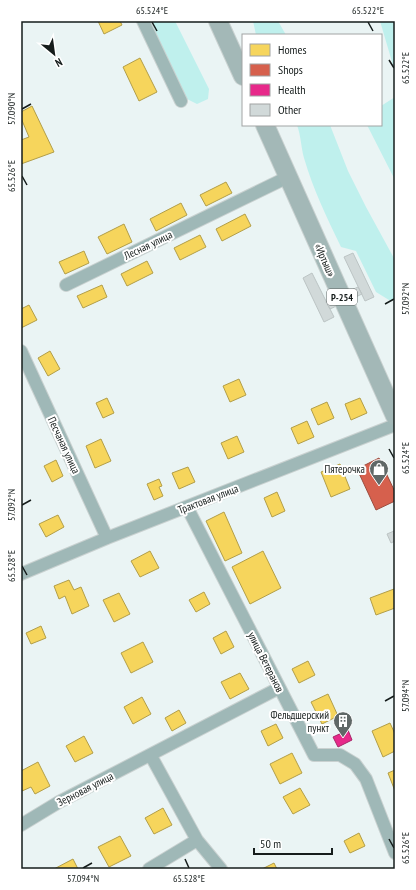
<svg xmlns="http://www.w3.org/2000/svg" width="416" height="890" viewBox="0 0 416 890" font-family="'PT Sans Narrow',sans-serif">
  <rect width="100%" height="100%" fill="#eaf4f4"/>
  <path fill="#bff0ed" d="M 148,21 L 175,21 L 209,89 L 208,99 L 197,104 L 187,99 Z
    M 253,21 L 278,21 L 286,35 L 256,35 Z
    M 380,21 L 395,21 L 395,72 Z
    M 395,97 L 395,180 L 367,125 L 381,125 L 381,106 Z
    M 297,125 L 330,125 L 348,171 L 366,207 L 395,260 L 395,300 L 389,300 L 376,292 L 356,251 L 341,247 C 327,218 313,189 304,158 C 301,147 301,136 297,125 Z"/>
  <path fill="#f6d55c" stroke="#b29e48" d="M 98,21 L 120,21 L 122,25 L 104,34 Z
    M 140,58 L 157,92 L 139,101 L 123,67 Z
    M 32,106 L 54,152 L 21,164 L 21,140 L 29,137 L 21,118 L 21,112 Z
    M 226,182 L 232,193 L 206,206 L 200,195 Z
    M 181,203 L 187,215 L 156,231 L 150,219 Z
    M 245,214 L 251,226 L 222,241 L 216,229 Z
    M 124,224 L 132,242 L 107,254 L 98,237 Z
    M 200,235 L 206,247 L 180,260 L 174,248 Z
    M 84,251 L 89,263 L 65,274 L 59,262 Z
    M 147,261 L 153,273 L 127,286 L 121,274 Z
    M 102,285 L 107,297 L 83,308 L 77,296 Z
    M 29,305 L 37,320 L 21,328 L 21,309 Z
    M 50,351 L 60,369 L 48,376 L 38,358 Z
    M 239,379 L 246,395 L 230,402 L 223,386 Z
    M 107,398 L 114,413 L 103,418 L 96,403 Z
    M 360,398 L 367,413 L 351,420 L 345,404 Z
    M 327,402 L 334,418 L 318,425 L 311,409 Z
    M 307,421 L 314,437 L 298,444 L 291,428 Z
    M 237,436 L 244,452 L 228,459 L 221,443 Z
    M 101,439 L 111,461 L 95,468 L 86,446 Z
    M 56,460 L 63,476 L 52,482 L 44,466 Z
    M 340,464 L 350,489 L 331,497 L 321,472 Z
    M 188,467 L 195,482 L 179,489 L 172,473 Z
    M 159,479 L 162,486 L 159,487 L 163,496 L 154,500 L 147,484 Z
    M 277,492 L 285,511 L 272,517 L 264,498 Z
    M 224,512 L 242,553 L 225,561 L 206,521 Z
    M 58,515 L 64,527 L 46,537 L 39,524 Z
    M 150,551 L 159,568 L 140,577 L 131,561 Z
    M 263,551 L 281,588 L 250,604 L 232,567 Z
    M 69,580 L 74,590 L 81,587 L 89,606 L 72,614 L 65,596 L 59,599 L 54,586 Z
    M 394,589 L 395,608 L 376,615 L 370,598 Z
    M 204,592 L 210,604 L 196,612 L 189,600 Z
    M 119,593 L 130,614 L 114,622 L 103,600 Z
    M 41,626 L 46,638 L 31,644 L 26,633 Z
    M 226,631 L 234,647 L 221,654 L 213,638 Z
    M 143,642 L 153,662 L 131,673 L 121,653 Z
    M 308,661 L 315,675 L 299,683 L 292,669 Z
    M 240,673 L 249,689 L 230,699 L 221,682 Z
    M 328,694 L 338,716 L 322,724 L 311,702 Z
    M 142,697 L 151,714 L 133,724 L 124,707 Z
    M 179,710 L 186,723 L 172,731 L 165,718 Z
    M 390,723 L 395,734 L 395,751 L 383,757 L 372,731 Z
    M 276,724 L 283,738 L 268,746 L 261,731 Z
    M 84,736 L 93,753 L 75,762 L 66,746 Z
    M 292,753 L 302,773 L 280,784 L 270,764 Z
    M 38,762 L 50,786 L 35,794 L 31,787 L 22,791 L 21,789 L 21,771 Z
    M 395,770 L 395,791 L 388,773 Z
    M 300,788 L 310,805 L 293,814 L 283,797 Z
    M 163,808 L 172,825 L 154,834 L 145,818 Z
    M 359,833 L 365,846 L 350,853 L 344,841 Z
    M 120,836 L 131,856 L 109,867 L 98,847 Z
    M 73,859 L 78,869 L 54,869 Z
    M 274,863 L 277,869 L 262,869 Z"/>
  <path fill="#d6604d" stroke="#9c4c3e" d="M 379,458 L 395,492 L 395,501 L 376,510 L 357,469 Z"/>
  <path fill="#e7298a" stroke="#a82569" d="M 348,730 L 352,740 L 338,747 L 333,737 Z"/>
  <path fill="#d1d9d9" stroke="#bcc4c4" d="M 353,253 L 374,297 L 365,301 L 344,257 Z
    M 312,273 L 334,317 L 324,322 L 303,278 Z
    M 358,287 L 362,294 L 330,309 L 326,302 Z
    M 394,531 L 395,541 L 391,543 L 387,534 Z"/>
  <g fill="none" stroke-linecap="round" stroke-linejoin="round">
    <g stroke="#c9d1d0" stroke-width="14">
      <path id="minor" d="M 143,21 L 181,101
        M 66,285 L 288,177
        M 21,351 L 107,538
        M 187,507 L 314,755 L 340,755 L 355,764 L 366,779 L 395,853
        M 21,574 L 107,538 L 395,425
        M 151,756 L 197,840 L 221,869
        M 21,825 L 59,802 L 279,688
        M 149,869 L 197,840"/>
    </g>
    <g stroke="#c9d1d0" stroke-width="20">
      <path id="highway" d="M 218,21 L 243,76
        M 265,125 L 395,416"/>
    </g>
    <use href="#minor" stroke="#9fb8b7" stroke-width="12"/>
    <use href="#highway" stroke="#a3b8b7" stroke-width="18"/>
  </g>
  <path fill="none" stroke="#151c1b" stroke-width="1.5" d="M 152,22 L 157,31M 368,22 L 373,31M 389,60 L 394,68M 22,109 L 31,104M 22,176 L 27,185M 385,304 L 394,299M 389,449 L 394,458M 22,505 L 31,500M 22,566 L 27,575M 385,701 L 394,696M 389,839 L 394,848M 185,859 L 189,868M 83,868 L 92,863"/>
  <defs>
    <g id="shop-pin" transform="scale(1)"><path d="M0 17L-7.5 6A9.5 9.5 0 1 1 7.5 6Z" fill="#606867" stroke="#fff"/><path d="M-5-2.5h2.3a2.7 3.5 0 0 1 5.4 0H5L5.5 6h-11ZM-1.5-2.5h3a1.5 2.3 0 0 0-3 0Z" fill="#fff"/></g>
    <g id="building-pin" transform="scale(1)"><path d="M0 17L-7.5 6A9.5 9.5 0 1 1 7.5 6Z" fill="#606867" stroke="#fff"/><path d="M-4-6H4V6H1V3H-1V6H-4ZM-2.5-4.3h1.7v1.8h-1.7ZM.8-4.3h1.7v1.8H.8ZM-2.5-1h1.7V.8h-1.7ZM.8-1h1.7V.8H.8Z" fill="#fff"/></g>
  </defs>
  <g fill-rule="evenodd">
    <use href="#shop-pin" x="379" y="469"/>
    <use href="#building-pin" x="343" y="721"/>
  </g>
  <g text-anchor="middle" stroke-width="4" stroke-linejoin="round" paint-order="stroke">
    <rect fill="#fff" stroke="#5b605f" stroke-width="1" x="327" y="289" width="30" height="16" rx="3"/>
    <g font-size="10" font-weight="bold" fill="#151c1b">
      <text x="342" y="301">Р-254</text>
    </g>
    <g font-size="11" fill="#151c1b" stroke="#fff">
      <text transform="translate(148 245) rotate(-26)" y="4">Лесная улица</text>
      <text transform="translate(325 260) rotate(66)" y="4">«Иртыш»</text>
      <text transform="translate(64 445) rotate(65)" y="4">Песчаная улица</text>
      <text transform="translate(208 499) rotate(-21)" y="4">Трактовая улица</text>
      <text transform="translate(266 662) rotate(63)" y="4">улица Ветеранов</text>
      <text transform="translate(85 789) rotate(-27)" y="4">Зерновая улица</text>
    </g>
    <g font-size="11" fill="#151c1b" stroke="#fff" text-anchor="end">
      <text x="365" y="473">Пятерочка</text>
      <text x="329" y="719">Фельдшерский<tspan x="329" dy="13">пункт</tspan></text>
    </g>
  </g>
  <rect width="416" height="890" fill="none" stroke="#ffffff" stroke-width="44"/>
  <rect x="242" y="34" width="140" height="92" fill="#ffffff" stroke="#a1a4a4"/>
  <rect x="250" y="44" width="20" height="12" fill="#f6d55c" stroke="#a1a4a4"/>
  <text x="278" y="54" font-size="12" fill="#151c1b">Homes</text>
  <rect x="250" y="64" width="20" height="12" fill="#d6604d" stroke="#a1a4a4"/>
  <text x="278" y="74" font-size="12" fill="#151c1b">Shops</text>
  <rect x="250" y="84" width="20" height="12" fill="#e7298a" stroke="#a1a4a4"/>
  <text x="278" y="94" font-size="12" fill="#151c1b">Health</text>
  <rect x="250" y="104" width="20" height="12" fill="#d1d9d9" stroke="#a1a4a4"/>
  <text x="278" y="114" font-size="12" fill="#151c1b">Other</text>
  <g transform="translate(54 54) rotate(151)" stroke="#ffffff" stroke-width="3" paint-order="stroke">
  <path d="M0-3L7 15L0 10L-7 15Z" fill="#151c1b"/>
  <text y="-6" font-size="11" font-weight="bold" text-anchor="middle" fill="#151c1b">N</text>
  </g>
  <path d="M254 848v6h78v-6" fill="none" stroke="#151c1b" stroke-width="2"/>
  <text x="260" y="848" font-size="12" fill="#151c1b" stroke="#ffffff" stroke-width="3" paint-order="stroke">50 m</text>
  <rect x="22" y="22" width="372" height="846" fill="none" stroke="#151c1b" stroke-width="1.5"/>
  <g font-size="10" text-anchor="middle" fill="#151c1b">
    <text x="152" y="14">65.524°E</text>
    <text x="368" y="14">65.522°E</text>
    <text transform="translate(405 68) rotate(-90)" y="4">65.522°E</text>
    <text transform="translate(11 109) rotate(-90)" y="4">57.090°N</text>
    <text transform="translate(11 176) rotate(-90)" y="4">65.526°E</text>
    <text transform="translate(405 299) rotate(-90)" y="4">57.092°N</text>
    <text transform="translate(405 458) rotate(-90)" y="4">65.524°E</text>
    <text transform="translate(11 505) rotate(-90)" y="4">57.092°N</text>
    <text transform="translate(11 566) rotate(-90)" y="4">65.528°E</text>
    <text transform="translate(405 696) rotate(-90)" y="4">57.094°N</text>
    <text transform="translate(405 848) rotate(-90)" y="4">65.526°E</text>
    <text x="83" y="882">57.094°N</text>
    <text x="189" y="882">65.528°E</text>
  </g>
</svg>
